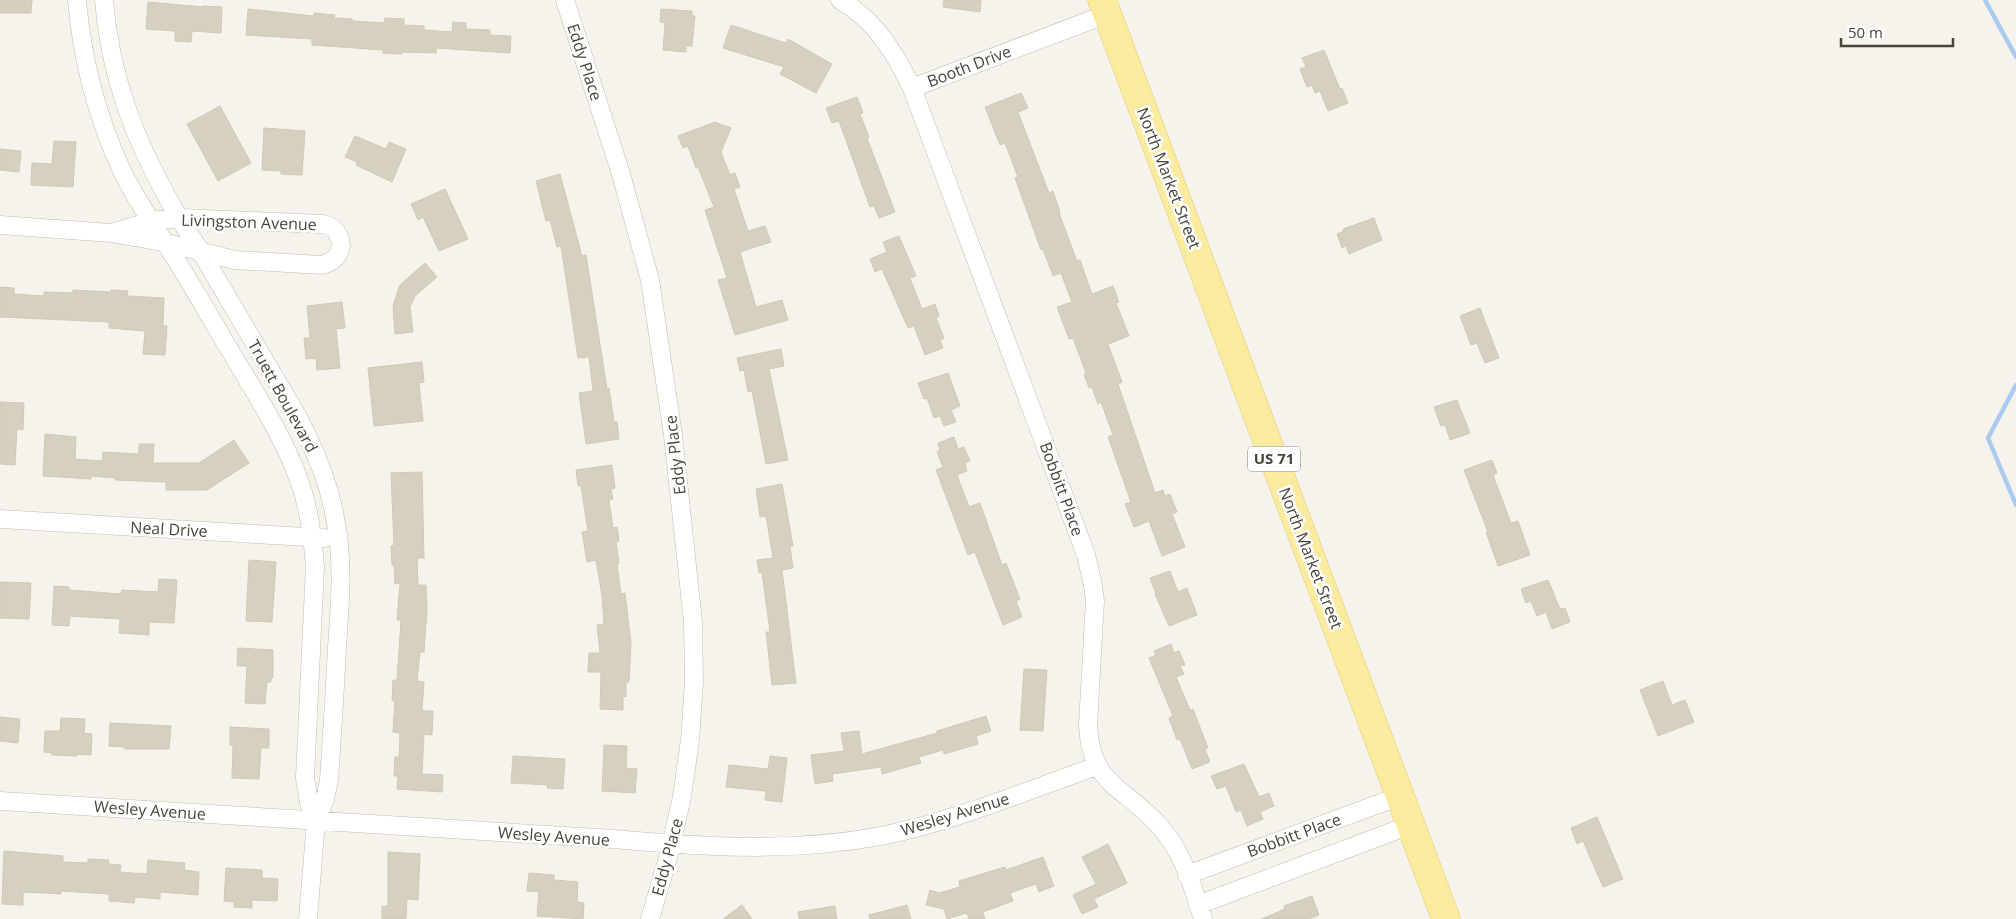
<svg xmlns="http://www.w3.org/2000/svg" width="2016" height="919" viewBox="0 0 2016 919" font-family="'Open Sans',sans-serif">
  <rect width="100%" height="100%" fill="#f5f3eb"/>
  <g fill="none" stroke-linecap="round" stroke-linejoin="round">
    <path stroke="#aacbef" stroke-width="4.5" d="M 1985,0 L 2016,57
      M 2016,385 L 1988,438 L 2016,505"/>
  </g>
  <path fill="#d6d0c1" stroke="#d1c9b4" d="M 0,0 L 32,0 L 31,13 L 0,13 Z
    M 944,0 L 981,0 L 980,12 L 943,7 Z
    M 148,2 L 203,7 L 203,6 L 222,7 L 221,33 L 192,31 L 191,42 L 175,41 L 175,31 L 146,29 Z
    M 248,9 L 314,16 L 314,13 L 335,15 L 334,18 L 352,19 L 352,21 L 384,23 L 385,18 L 404,19 L 404,25 L 424,26 L 424,30 L 452,32 L 453,22 L 466,23 L 466,29 L 490,30 L 490,35 L 511,36 L 510,53 L 436,48 L 436,53 L 402,52 L 402,54 L 383,53 L 383,50 L 312,45 L 312,39 L 246,35 Z
    M 661,9 L 692,11 L 692,16 L 695,16 L 692,46 L 686,46 L 686,52 L 663,50 L 665,23 L 660,22 Z
    M 731,25 L 786,43 L 788,39 L 832,64 L 816,93 L 780,74 L 784,67 L 723,48 Z
    M 1324,50 L 1340,89 L 1342,88 L 1348,103 L 1328,111 L 1320,91 L 1315,93 L 1312,85 L 1307,87 L 1300,69 L 1306,67 L 1302,58 Z
    M 1021,93 L 1028,108 L 1018,112 L 1049,193 L 1053,191 L 1060,212 L 1059,213 L 1077,261 L 1080,260 L 1092,294 L 1113,286 L 1119,302 L 1116,303 L 1129,336 L 1108,344 L 1122,382 L 1118,384 L 1155,493 L 1163,490 L 1165,496 L 1170,494 L 1177,512 L 1172,514 L 1185,547 L 1162,556 L 1149,521 L 1134,527 L 1125,504 L 1131,502 L 1108,437 L 1113,435 L 1101,402 L 1098,404 L 1092,387 L 1089,388 L 1084,374 L 1086,373 L 1073,338 L 1069,339 L 1057,307 L 1072,302 L 1061,273 L 1053,276 L 1043,249 L 1041,250 L 1015,178 L 1018,177 L 1005,143 L 1000,145 L 985,107 Z
    M 857,97 L 863,113 L 860,114 L 869,137 L 867,138 L 895,212 L 879,218 L 874,206 L 870,207 L 839,121 L 832,123 L 826,108 Z
    M 220,106 L 251,163 L 218,181 L 187,124 Z
    M 715,122 L 731,128 L 721,152 L 730,175 L 735,173 L 740,187 L 734,189 L 748,231 L 765,226 L 771,242 L 740,252 L 756,307 L 782,300 L 788,320 L 735,335 L 718,280 L 727,278 L 705,210 L 714,207 L 698,167 L 696,168 L 688,146 L 683,148 L 678,136 Z
    M 264,128 L 305,131 L 302,175 L 281,174 L 281,171 L 262,170 Z
    M 355,136 L 386,149 L 389,142 L 406,149 L 392,182 L 356,165 L 357,162 L 345,157 Z
    M 54,141 L 76,142 L 73,187 L 31,185 L 32,163 L 52,164 Z
    M 0,149 L 21,151 L 19,172 L 0,170 Z
    M 560,174 L 582,256 L 586,255 L 607,389 L 609,388 L 614,422 L 617,422 L 619,439 L 586,444 L 579,393 L 593,391 L 589,357 L 578,358 L 561,246 L 557,247 L 550,220 L 546,221 L 536,181 Z
    M 445,189 L 468,239 L 439,251 L 423,217 L 418,220 L 411,204 Z
    M 1374,218 L 1382,240 L 1349,254 L 1346,246 L 1342,248 L 1337,234 L 1344,231 L 1343,229 Z
    M 899,236 L 916,276 L 910,278 L 922,309 L 935,304 L 939,316 L 936,318 L 944,338 L 940,340 L 943,348 L 925,355 L 914,326 L 908,328 L 882,269 L 875,272 L 870,259 L 887,252 L 883,242 Z
    M 425,263 L 437,277 L 415,296 L 410,307 L 413,332 L 395,334 L 393,306 L 400,285 Z
    M 0,287 L 14,288 L 14,294 L 44,296 L 44,292 L 73,293 L 73,290 L 111,292 L 111,290 L 128,291 L 127,296 L 164,298 L 163,326 L 167,326 L 165,355 L 143,354 L 145,331 L 109,328 L 109,322 L 0,317 Z
    M 342,302 L 345,328 L 336,329 L 340,368 L 317,370 L 316,358 L 306,359 L 304,338 L 310,338 L 307,306 Z
    M 1480,308 L 1499,358 L 1485,363 L 1477,343 L 1471,345 L 1460,316 Z
    M 781,349 L 784,366 L 769,369 L 788,460 L 766,464 L 752,391 L 748,392 L 744,370 L 740,371 L 737,358 Z
    M 422,362 L 424,382 L 419,383 L 423,421 L 374,426 L 368,368 Z
    M 948,373 L 960,406 L 951,410 L 956,422 L 944,426 L 940,416 L 934,418 L 927,398 L 924,399 L 918,383 Z
    M 1457,400 L 1470,433 L 1450,440 L 1445,425 L 1441,426 L 1434,407 Z
    M 0,402 L 24,403 L 23,430 L 17,429 L 15,465 L 0,464 Z
    M 45,434 L 76,437 L 75,459 L 102,461 L 103,452 L 139,454 L 139,444 L 154,444 L 153,463 L 199,463 L 234,440 L 249,463 L 207,490 L 166,490 L 166,482 L 115,480 L 115,478 L 91,476 L 91,479 L 43,476 Z
    M 954,437 L 958,449 L 964,447 L 970,461 L 965,463 L 967,471 L 957,475 L 969,507 L 980,503 L 1002,565 L 1006,563 L 1020,599 L 1016,601 L 1022,617 L 1003,625 L 975,552 L 968,555 L 936,470 L 943,467 L 937,452 L 940,450 L 938,443 Z
    M 1492,460 L 1497,473 L 1493,475 L 1511,523 L 1518,521 L 1530,555 L 1498,566 L 1486,532 L 1488,532 L 1464,470 Z
    M 612,465 L 615,488 L 611,489 L 613,499 L 609,500 L 613,528 L 617,527 L 619,541 L 616,542 L 619,563 L 617,564 L 621,594 L 625,593 L 631,643 L 629,682 L 626,682 L 626,697 L 623,696 L 623,710 L 600,709 L 601,672 L 588,672 L 589,653 L 600,653 L 597,625 L 604,624 L 602,596 L 596,560 L 587,562 L 582,532 L 588,531 L 581,486 L 578,486 L 576,470 Z
    M 422,472 L 424,558 L 417,558 L 418,585 L 426,585 L 427,609 L 424,652 L 420,652 L 417,681 L 424,682 L 422,711 L 433,711 L 432,735 L 424,734 L 422,774 L 443,775 L 442,792 L 397,789 L 398,776 L 394,776 L 395,757 L 399,757 L 400,733 L 393,732 L 395,701 L 392,701 L 393,680 L 397,680 L 401,620 L 397,620 L 400,583 L 395,584 L 394,565 L 392,565 L 391,546 L 394,545 L 391,473 Z
    M 782,484 L 793,546 L 790,546 L 793,568 L 782,570 L 796,683 L 772,685 L 766,632 L 770,632 L 762,572 L 759,573 L 757,560 L 773,558 L 766,516 L 760,517 L 756,489 Z
    M 249,560 L 276,562 L 272,622 L 246,621 Z
    M 1170,571 L 1178,592 L 1187,588 L 1197,615 L 1169,626 L 1155,594 L 1156,594 L 1150,578 Z
    M 159,579 L 177,580 L 174,623 L 149,622 L 149,635 L 119,633 L 120,619 L 70,616 L 69,626 L 52,625 L 54,586 L 69,587 L 69,590 L 121,594 L 122,590 L 158,592 Z
    M 1548,580 L 1560,609 L 1565,608 L 1570,622 L 1552,629 L 1546,612 L 1537,616 L 1531,601 L 1526,603 L 1521,589 Z
    M 0,582 L 31,583 L 29,619 L 0,618 Z
    M 1171,644 L 1174,653 L 1179,651 L 1185,665 L 1180,666 L 1184,674 L 1176,677 L 1190,710 L 1193,709 L 1208,748 L 1205,749 L 1210,762 L 1192,769 L 1180,739 L 1177,740 L 1169,718 L 1173,716 L 1149,658 L 1156,655 L 1154,651 Z
    M 238,648 L 273,650 L 273,678 L 271,677 L 271,682 L 267,682 L 265,704 L 245,703 L 247,666 L 237,666 Z
    M 1024,669 L 1047,670 L 1043,731 L 1020,730 Z
    M 1663,681 L 1672,705 L 1685,700 L 1694,722 L 1658,736 L 1640,690 Z
    M 986,716 L 991,731 L 976,736 L 978,744 L 944,754 L 943,750 L 919,757 L 921,763 L 882,774 L 881,767 L 832,774 L 833,781 L 815,784 L 811,755 L 844,751 L 841,733 L 859,731 L 862,754 L 937,733 L 937,731 Z
    M 0,717 L 20,719 L 18,743 L 0,741 Z
    M 61,718 L 85,719 L 84,733 L 92,734 L 91,755 L 77,754 L 77,756 L 52,755 L 52,753 L 44,752 L 45,731 L 60,731 Z
    M 110,723 L 171,726 L 169,749 L 125,749 L 125,747 L 109,746 Z
    M 230,727 L 269,729 L 269,748 L 261,748 L 259,779 L 232,778 L 233,745 L 230,745 Z
    M 604,745 L 627,746 L 626,768 L 637,769 L 635,793 L 602,791 Z
    M 513,756 L 565,759 L 563,789 L 547,788 L 548,785 L 511,783 Z
    M 770,756 L 787,758 L 782,802 L 765,800 L 766,791 L 726,787 L 729,765 L 768,769 Z
    M 1244,764 L 1259,797 L 1269,793 L 1274,806 L 1260,812 L 1263,819 L 1247,826 L 1241,810 L 1236,812 L 1226,786 L 1217,789 L 1211,776 Z
    M 1597,817 L 1623,879 L 1603,887 L 1583,841 L 1577,844 L 1571,828 Z
    M 1108,844 L 1127,883 L 1094,899 L 1098,907 L 1082,914 L 1073,895 L 1096,884 L 1082,857 Z
    M 4,851 L 63,856 L 63,862 L 88,863 L 88,859 L 109,860 L 108,864 L 121,865 L 120,872 L 147,874 L 148,860 L 185,863 L 184,870 L 199,872 L 198,895 L 160,892 L 160,899 L 135,897 L 134,903 L 109,901 L 109,894 L 61,891 L 61,894 L 23,892 L 23,905 L 2,904 Z
    M 388,852 L 420,854 L 418,900 L 407,899 L 406,919 L 382,919 L 382,906 L 388,906 Z
    M 1043,857 L 1054,886 L 1039,892 L 1036,884 L 1010,893 L 1013,901 L 983,912 L 985,919 L 969,919 L 967,913 L 947,919 L 944,909 L 926,905 L 930,890 L 939,893 L 960,887 L 959,881 L 1005,867 L 1006,870 Z
    M 226,868 L 262,870 L 262,878 L 278,879 L 277,901 L 252,900 L 252,908 L 234,907 L 234,902 L 224,901 Z
    M 529,873 L 554,875 L 554,880 L 578,882 L 577,902 L 584,903 L 583,919 L 537,916 L 539,892 L 527,891 Z
    M 1312,896 L 1319,915 L 1309,919 L 1261,919 L 1285,909 L 1284,906 Z
    M 742,905 L 752,919 L 723,919 Z
    M 907,905 L 911,919 L 870,919 L 869,915 Z
    M 835,906 L 837,919 L 799,919 L 798,912 Z"/>
  <g fill="none" stroke-linecap="round" stroke-linejoin="round">
    <g stroke="#c0bcae" stroke-width="19">
      <path id="minor" d="M 77,0 C 82,59 97,117 122,171 C 136,200 155,227 173,255 C 192,285 210,317 229,349 C 255,393 286,439 302,489 C 310,514 313,541 315,567 L 305,778 L 309,803 L 316,821
        M 104,0 C 110,76 134,138 171,204 C 181,222 194,240 205,259 C 236,312 268,366 299,419 C 315,451 329,483 335,518 C 344,561 340,604 337,647 C 335,691 332,735 329,780 L 325,799 L 316,821 L 308,919
        M 565,0 L 621,174 L 650,280 L 673,435 L 693,622 L 694,682 L 690,740 L 682,797 L 669,854 L 650,919
        M 840,0 C 875,20 895,53 912,88 L 1086,555 L 1093,585 L 1095,601 L 1088,725 C 1091,789 1128,787 1162,829 C 1184,854 1193,888 1203,919
        M 912,88 L 1107,14
        M 0,225 L 111,233 L 163,242 L 235,260 L 321,265 C 332,263 339,257 341,245 C 339,233 334,226 322,224 L 180,218 L 151,221 L 111,233
        M 0,519 L 324,538
        M 0,801 L 613,839 C 704,847 790,853 881,836 C 955,821 1026,791 1097,766
        M 1187,875 L 1400,796
        M 1198,905 L 1410,825"/>
    </g>
    <g stroke="#e0cb6e" stroke-width="29">
      <path id="primary" d="M 1102,0 L 1446,919"/>
    </g>
    <use href="#minor" stroke="#fff" stroke-width="18"/>
    <use href="#primary" stroke="#fbeb9e" stroke-width="28"/>
  </g>
  <g text-anchor="middle" stroke-width="5" stroke-linejoin="round" paint-order="stroke">
    <rect fill="#fff" stroke="#807d74" stroke-width="1" x="1248" y="446.5" width="52" height="25" rx="4"/>
    <g font-size="15" font-weight="bold" fill="#494539">
      <text x="1274" y="464">US 71</text>
    </g>
    <g font-size="16" fill="#494539" stroke="#fff">
      <text transform="translate(585 62) rotate(72)" y="6">Eddy Place</text>
      <text transform="translate(969 66) rotate(-21)" y="6">Booth Drive</text>
      <text transform="translate(1169 178) rotate(69)" y="6">North Market Street</text>
      <text transform="translate(249 222) rotate(2)" y="6">Livingston Avenue</text>
      <text transform="translate(283 396) rotate(61)" y="6">Truett Boulevard</text>
      <text transform="translate(675 455) rotate(-97)" y="6">Eddy Place</text>
      <text transform="translate(1062 489) rotate(70)" y="6">Bobbitt Place</text>
      <text transform="translate(169 529) rotate(3)" y="6">Neal Drive</text>
      <text transform="translate(1311 558) rotate(69)" y="6">North Market Street</text>
      <text transform="translate(150 810) rotate(4)" y="6">Wesley Avenue</text>
      <text transform="translate(955 814) rotate(-17)" y="6">Wesley Avenue</text>
      <text transform="translate(1294 835) rotate(-20)" y="6">Bobbitt Place</text>
      <text transform="translate(554 836) rotate(4)" y="6">Wesley Avenue</text>
      <text transform="translate(667 857) rotate(-75)" y="6">Eddy Place</text>
    </g>
  </g>
  <path d="M1841 38v8h112v-8" fill="none" stroke="#494539" stroke-width="2.5"/>
  <text x="1848" y="38" font-size="15" fill="#494539" stroke="#ffffff" stroke-width="4" paint-order="stroke">50 m</text>
</svg>
